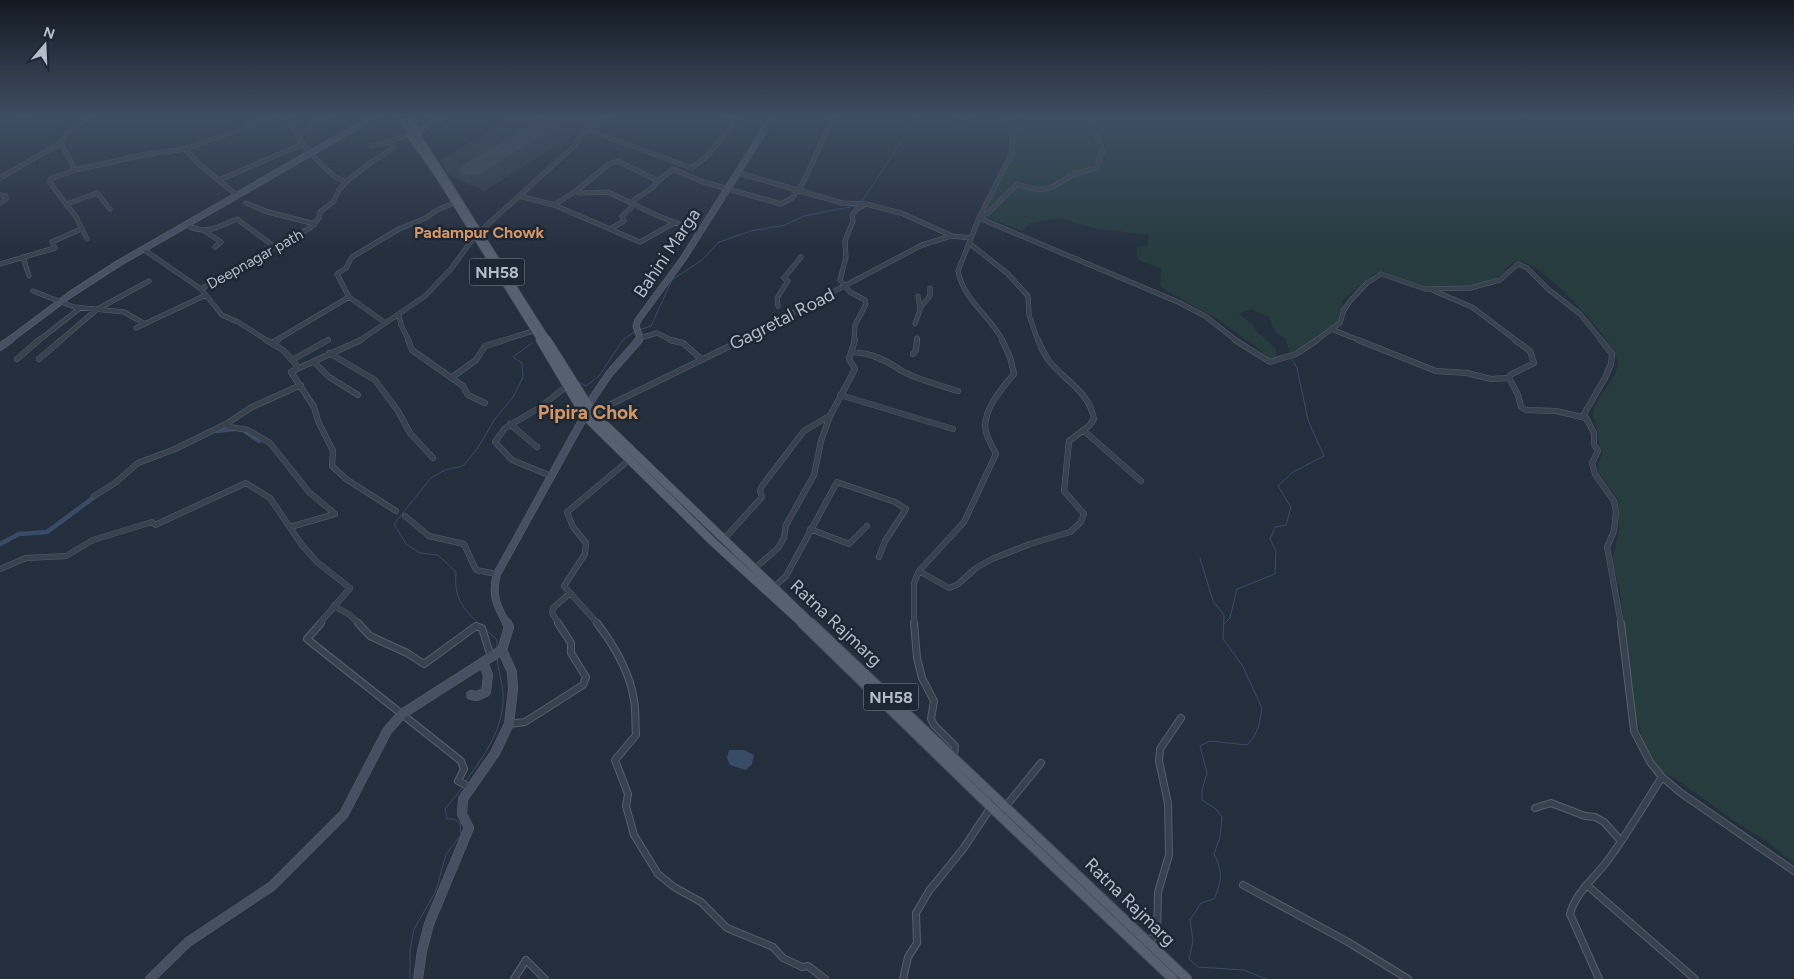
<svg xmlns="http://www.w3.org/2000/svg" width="1794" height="979" viewBox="0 0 1794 979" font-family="Figtree,sans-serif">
  <rect width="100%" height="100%" fill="#242f3e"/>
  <path fill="#323c4b" d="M 512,115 L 607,115 L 484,191 L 449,175 L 440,161 Z"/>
  <path fill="#263c3f" d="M 1007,115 L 1794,115 L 1794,863 L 1762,838 L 1740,825 L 1676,779 L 1661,771 L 1645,747 L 1635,714 L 1620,590 L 1612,561 L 1619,530 L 1618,499 L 1599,473 L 1598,463 L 1603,454 C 1598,447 1599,438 1597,429 C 1596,424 1593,419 1593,415 C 1592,401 1615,382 1618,365 C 1621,346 1543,264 1523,262 C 1507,259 1507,274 1496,278 C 1487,282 1476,285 1467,287 C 1459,288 1434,288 1426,286 C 1408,282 1393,273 1375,273 L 1342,301 C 1343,305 1343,315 1340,319 C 1331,330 1303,346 1290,353 L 1285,338 L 1276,333 L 1269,317 L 1251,309 L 1239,314 L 1252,324 L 1257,332 L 1276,349 L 1277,358 L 1272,361 L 1254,345 L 1214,317 L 1165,290 L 1160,285 L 1161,269 L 1139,260 L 1136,254 L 1137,247 L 1147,246 L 1149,235 L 1099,229 L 1078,224 L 1062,218 L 1030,223 L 1023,230 L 1019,230 L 984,216 L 1013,152 L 1015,130 L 1008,124 Z"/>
  <path fill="#394c67" d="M 729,750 L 744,750 L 754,755 L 752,764 L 746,770 L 730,765 L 727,758 Z"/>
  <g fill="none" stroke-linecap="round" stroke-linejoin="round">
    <path stroke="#394c67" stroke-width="1" d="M 862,201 L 919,115
      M 639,330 L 651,326 L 672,280 L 702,260 L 719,242 L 751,231 L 785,225 L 804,216 L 855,206
      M 552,340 L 567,364
      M 578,382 L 586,386 L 599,376 L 623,340 L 635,331
      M 1200,558 L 1213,601 L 1224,615 L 1223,639 L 1242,665 L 1262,708 L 1259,725 L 1254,737 L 1247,745 L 1210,741 L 1200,746 L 1207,773 L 1202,790 L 1202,800 L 1216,809 L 1222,817 L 1220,837 L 1214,854 C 1223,871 1222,882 1214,899 L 1201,903 L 1190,920 L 1193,941 L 1189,959 L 1198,967 L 1244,970 L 1266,979
      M 1224,624 L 1230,618 L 1237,589 L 1275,574 L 1276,551 L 1270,539 L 1275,527 L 1286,525 L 1291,507 L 1278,486 L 1293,472 L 1324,456 L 1308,420 L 1297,368 L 1292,359
      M 480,625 C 462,607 454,599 456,572 L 438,555 L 420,553 L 406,544 L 394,524 L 431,478 L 445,470 L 463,466 L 477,449 L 495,419 L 513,397 L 523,377 L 522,363 L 513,357 L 532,343
      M 485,629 L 497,640 L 497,649
      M 466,781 C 485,754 505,727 503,693 C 502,681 498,670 497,658
      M 410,979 L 410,950 L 414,929 L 436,891 L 446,854 L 461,835 L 460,823 L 454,819 L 447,819 L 445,809 L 463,787"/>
    <path stroke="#394c67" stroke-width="4.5" d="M 217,431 L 234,429
      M 246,432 L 259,441
      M 0,544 L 19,534 L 47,532 L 97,495"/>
    <path fill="#3f4a5a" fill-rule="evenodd" d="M 548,115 L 571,115 L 568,119 L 479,175 L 471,176 L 463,175 L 460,170 L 463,165 Z"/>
    <g stroke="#565f6c" stroke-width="5">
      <path id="street-far2" d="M 281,115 L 293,126 L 302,143 L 316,159 L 335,177 L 346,182
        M 722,115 L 737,120 L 741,115
        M 24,118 L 25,115
        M 955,123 L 960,123 L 962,118 L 969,115
        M 588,130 L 692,168 L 706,157 L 737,120
        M 298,133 L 306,131 L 308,125 L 330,115
        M 371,146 L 389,142
        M 185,149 L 200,165 L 238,196
        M 75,170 L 63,147 L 59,144 L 67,133 L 93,115
        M 739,173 L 842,203 L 866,204 L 901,213 L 950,235
        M 0,178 L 59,144
        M 219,180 L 303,144
        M 576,191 L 580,193 L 608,192 L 656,215 L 699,232
        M 0,195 L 6,196 L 6,199 L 0,203
        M 519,196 L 554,205 L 640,242 L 676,222
        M 631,202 L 652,188 L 658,181
        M 246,203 L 268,212 L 315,224
        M 67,204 L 97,193 L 110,209
        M 554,205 L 576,191 L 609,164 L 618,161 L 658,181 L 673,169 L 703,182 L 781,204 L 792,198 L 803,183 L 834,115
        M 979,218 L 1178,302 L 1205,316 L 1237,341
        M 980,218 L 989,212 L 1017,184 C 1039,192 1048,192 1067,178 C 1075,172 1088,171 1097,168 L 1101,152 L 1103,152 C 1099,139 1090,129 1090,115
        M 187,225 C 206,236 219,226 237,219 L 275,247
        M 610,229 L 624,221 L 622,216 L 634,205
        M 206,232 L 221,242 L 215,247
        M 87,239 L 76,217 L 50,183 L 50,179 L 75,170 L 148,154 L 185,149 L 280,115
        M 969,243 L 1007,273 L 1028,296 L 1029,315 L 1038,341
        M 143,249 L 201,289 L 222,315 L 238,322 L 268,341
        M 23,257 L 29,276
        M 0,264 L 55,248 L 52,242 L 81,229
        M 201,289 L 242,265 L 254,262 L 275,247 L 310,228 L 319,218 L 320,212 L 333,202 L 339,190 L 346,182 L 370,163 L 394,148 L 389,142 L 409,134
        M 33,291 L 74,307 L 124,312 L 145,324
        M 1434,291 L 1472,307 L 1517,341
        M 918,296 L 920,310
        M 349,297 L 384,322
        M 778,306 L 777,298 L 788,281 L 784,278 L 801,257
        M 399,315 L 401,325 L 409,341
        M 915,324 L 921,307 L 930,296 L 930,288
        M 136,328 L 206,295
        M 1331,329 L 1361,341
        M 640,338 L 657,333 L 673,341
        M 38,341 L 79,309
        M 60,341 L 96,310 L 149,281
        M 275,341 L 349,297 L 337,274 L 346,268 L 352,257 L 399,229 L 426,218 L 437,210 L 454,203
        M 326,341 L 328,340
        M 359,341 L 425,296 L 451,269 L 475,236 L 573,147 L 584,132 L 612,115
        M 501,341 L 533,331
        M 740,341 L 922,245 L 951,236 L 971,238
        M 854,341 L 855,325 L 866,304 L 865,300 L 850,292 L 840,280 L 846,257 L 845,241 L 853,221 L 852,215 L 857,209 L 866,204
        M 917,341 L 917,338
        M 1003,341 C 990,316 963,299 958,271 L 979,218 L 1012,153 L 1013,132 L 1006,115
        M 1315,341 L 1340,323 L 1344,310 L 1350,301 L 1367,283 L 1381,274 L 1425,289 L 1470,288 L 1500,280 L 1518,264 L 1527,268 L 1548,289 L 1580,314 L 1602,341"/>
    </g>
    <g stroke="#565f6c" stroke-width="6">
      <path id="street-far1" d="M 266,340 L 283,350 L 299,368 L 361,340
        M 408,340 L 412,350 L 463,386 L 468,395 L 485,403
        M 670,340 L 683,343 L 701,359
        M 1235,340 L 1270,362 L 1296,354 L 1317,340
        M 1358,340 L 1436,371 L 1467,373 L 1491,379 L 1509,378
        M 1515,340 L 1530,351 L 1534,363 L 1510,375 L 1509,378 L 1518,395 L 1521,407 L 1526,410 L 1556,411 L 1586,418
        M 1601,340 L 1612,354 L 1611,364 L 1605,378 L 1584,414 L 1594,433 L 1594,444 L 1598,451 L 1592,463 L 1595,474 L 1614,501 L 1616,512 L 1614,531 L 1607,547 L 1621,624
        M 272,343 L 278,340
        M 852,352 C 872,353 887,361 902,371 C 915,379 943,386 958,391
        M 329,353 L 375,380 L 398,411 L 410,433 L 433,458
        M 913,354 L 916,350 L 917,340
        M 17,359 L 39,340
        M 39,359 L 61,340
        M 292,360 L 328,340
        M 314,362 L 329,377 L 358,395
        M 299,368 L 291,372 L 314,407 L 318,421 L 333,451 L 332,466 L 346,479 L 396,511
        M 451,378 L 476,360 L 485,346 L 505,340
        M 840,395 L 953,429
        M 595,412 L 742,340
        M 226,424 L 229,427 L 248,430 L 270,443 L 309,492 L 335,514 L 290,527
        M 510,424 L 537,447
        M 1083,430 L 1141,481
        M 551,476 L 512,460 L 495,442 L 505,428 L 539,408 L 567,386
        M 94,496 L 115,483 L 138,463 L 175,449 L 226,424 L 252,407 L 301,385
        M 405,516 L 429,536 L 464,544 L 476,570 L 497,574
        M 810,529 L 849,544 L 867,526
        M 724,539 L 762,497 L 760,491 L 762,486 L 804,431 L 829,416
        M 0,569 L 26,558 L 66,556 L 93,540 L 152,522 L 155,525 L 246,483 L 270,498 L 302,545 L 317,562 L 350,588 L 319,624
        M 754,569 L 778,548 L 784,538 L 786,525 L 814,475 L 821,441 L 830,416 L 855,369 L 849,359 L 855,340
        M 919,571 L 949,588 L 957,585 L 976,568 L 992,559 L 1030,544 L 1070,532 L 1081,522 L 1084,514 L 1064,491 L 1069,441 L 1089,426 L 1094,419 C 1089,391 1065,381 1049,361 C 1044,354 1041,347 1038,340
        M 774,587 L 786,576 L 837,482 L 895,502 L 906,509 L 885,541 L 879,557
        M 334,606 L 350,615 L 359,624
        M 559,624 L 552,613 L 553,608 L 570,593
        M 598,624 L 564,586 L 585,554 L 586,543 L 573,527 L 567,512 L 629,460
        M 914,624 L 914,583 L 919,571 L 964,522 L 996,454 C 993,447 988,440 986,432 C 981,412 1002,388 1014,374 L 1010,357 L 1002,340"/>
    </g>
    <g stroke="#565f6c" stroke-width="8">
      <path id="street" d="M 321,623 L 307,639 L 461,761 L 464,769 L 458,781 L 471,788
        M 358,623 L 370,636 L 407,653 L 424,664 L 476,626 L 482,628 L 491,657
        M 597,623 C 613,644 630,673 634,700 C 636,711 635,723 636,735 L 615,760 L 628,794 L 626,806 L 634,835 L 658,874 L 674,887 L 701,902 L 727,928 L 773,947 L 783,958 L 802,967 L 808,966 L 825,979
        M 914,623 L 917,658 L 922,678 L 934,701 L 931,719 L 934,725 L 955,746 L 954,756
        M 1621,623 L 1634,731 L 1650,762 L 1662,777 L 1681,793 L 1794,871
        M 509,724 L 525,722 L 583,685 L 586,677 L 571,653 L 571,643 L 558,623
        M 1006,806 L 1041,763
        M 1535,808 L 1551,803 L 1585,816 L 1595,817 L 1604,822 L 1621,841
        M 1243,885 L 1348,942 L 1408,979
        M 1588,886 L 1695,979
        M 1147,941 L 1157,935 L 1158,892 L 1169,855 L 1168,803 L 1159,761 L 1160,749 L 1181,718
        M 514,979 L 526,960 L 545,979
        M 903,979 L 908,957 L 917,943 L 916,913 L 929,891 L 963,849 L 991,807
        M 1599,979 L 1570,914 C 1575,894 1592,880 1605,864 C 1626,837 1643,806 1662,777"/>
    </g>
    <g stroke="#565f6c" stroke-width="7">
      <path id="secondary-far2" d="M 418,132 L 445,115
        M 8,341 L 71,294 L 119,263 L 377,115
        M 637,341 L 640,338 L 636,326 L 638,320 L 683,259 L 774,115"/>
    </g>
    <g stroke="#565f6c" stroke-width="8">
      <path id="secondary-far1" d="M 0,347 L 10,340
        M 588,405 L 609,374 L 639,340
        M 507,624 C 497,607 491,594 497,574 L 584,417"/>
    </g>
    <g stroke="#565f6c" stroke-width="10">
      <path id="secondary" d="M 471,695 L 477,696 L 486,692 L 488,675 L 483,662
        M 150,979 L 188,942 L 272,886 L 344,814 L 387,731 L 402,714 L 502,650 L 509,627 L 507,623
        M 418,979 L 422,951 L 429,924 L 469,828 L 462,814 L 463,799 L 495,753 L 509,724 L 513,689 L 512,672 L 502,650"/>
    </g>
    <g stroke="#414a57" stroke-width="7">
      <path id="primary-far2" d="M 399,115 L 410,131
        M 406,115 L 418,131
        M 416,130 L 410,131 L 409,134 L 439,177 L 541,341
        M 417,134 L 548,341"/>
    </g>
    <g stroke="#414a57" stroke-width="9">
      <path id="primary-far1" d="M 540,340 L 582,411
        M 547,340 L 590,408
        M 590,408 L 595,410 L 594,414 L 590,417 L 582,415 L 584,409 Z
        M 594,414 L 812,624
        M 587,418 L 713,542 L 803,624"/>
    </g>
    <g stroke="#414a57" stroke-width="11">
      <path id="primary" d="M 802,623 L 991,807 L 1173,979
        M 811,623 L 1187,979"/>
    </g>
    <use href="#street-far2" stroke="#38414e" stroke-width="4"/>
    <use href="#street-far1" stroke="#38414e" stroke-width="5"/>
    <use href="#street" stroke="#38414e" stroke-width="6"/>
    <use href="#secondary-far2" stroke="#465061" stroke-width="5.5"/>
    <use href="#secondary-far1" stroke="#465061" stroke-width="7"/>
    <use href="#secondary" stroke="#465061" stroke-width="9"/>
    <use href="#primary-far2" stroke="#56606e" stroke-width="5.5"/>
    <use href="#primary-far1" stroke="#56606e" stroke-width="8"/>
    <use href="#primary" stroke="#56606e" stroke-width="9"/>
  </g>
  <linearGradient id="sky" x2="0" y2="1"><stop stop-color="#141a22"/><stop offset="0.46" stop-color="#3f4d63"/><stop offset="1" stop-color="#3f4d63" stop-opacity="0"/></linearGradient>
  <rect width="1794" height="252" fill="url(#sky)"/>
  <g text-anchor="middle" stroke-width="5" stroke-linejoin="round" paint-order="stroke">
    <g font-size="15" fill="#b4bcc9" stroke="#1d2633">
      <text transform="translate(255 259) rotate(-29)" y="5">Deepnagar path</text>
    </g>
    <g font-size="16" font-weight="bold" fill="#d59563" stroke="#1d2633">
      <text x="479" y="238">Padampur Chowk</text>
    </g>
    <g fill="#1d2633" stroke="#878f9c" stroke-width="1">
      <rect x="469.5" y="258.5" width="55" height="27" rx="4"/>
      <rect x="863.5" y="683.5" width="55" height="27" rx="4"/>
    </g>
    <g font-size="16" font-weight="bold" fill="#b4bcc9">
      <text x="497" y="278">NH58</text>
      <text x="891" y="703">NH58</text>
    </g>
    <g font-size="18" fill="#b4bcc9" stroke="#1d2633">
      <text transform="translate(667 253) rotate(-56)" y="6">Bahini Marga</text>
      <text transform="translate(782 319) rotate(-27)" y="6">Gagretal Road</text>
      <text transform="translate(836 623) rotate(43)" y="6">Ratna Rajmarg</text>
      <text transform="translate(1130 902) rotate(44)" y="6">Ratna Rajmarg</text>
    </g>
    <g font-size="19" font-weight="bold" fill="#d59563" stroke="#1d2633">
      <text x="588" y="419">Pipira Chok</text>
    </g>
  </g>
  <g transform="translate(45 45) rotate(19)" stroke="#1d2633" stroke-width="4" paint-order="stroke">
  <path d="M0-4L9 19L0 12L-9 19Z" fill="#b4bcc9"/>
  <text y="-8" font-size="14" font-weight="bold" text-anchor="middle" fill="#b4bcc9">N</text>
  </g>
</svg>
